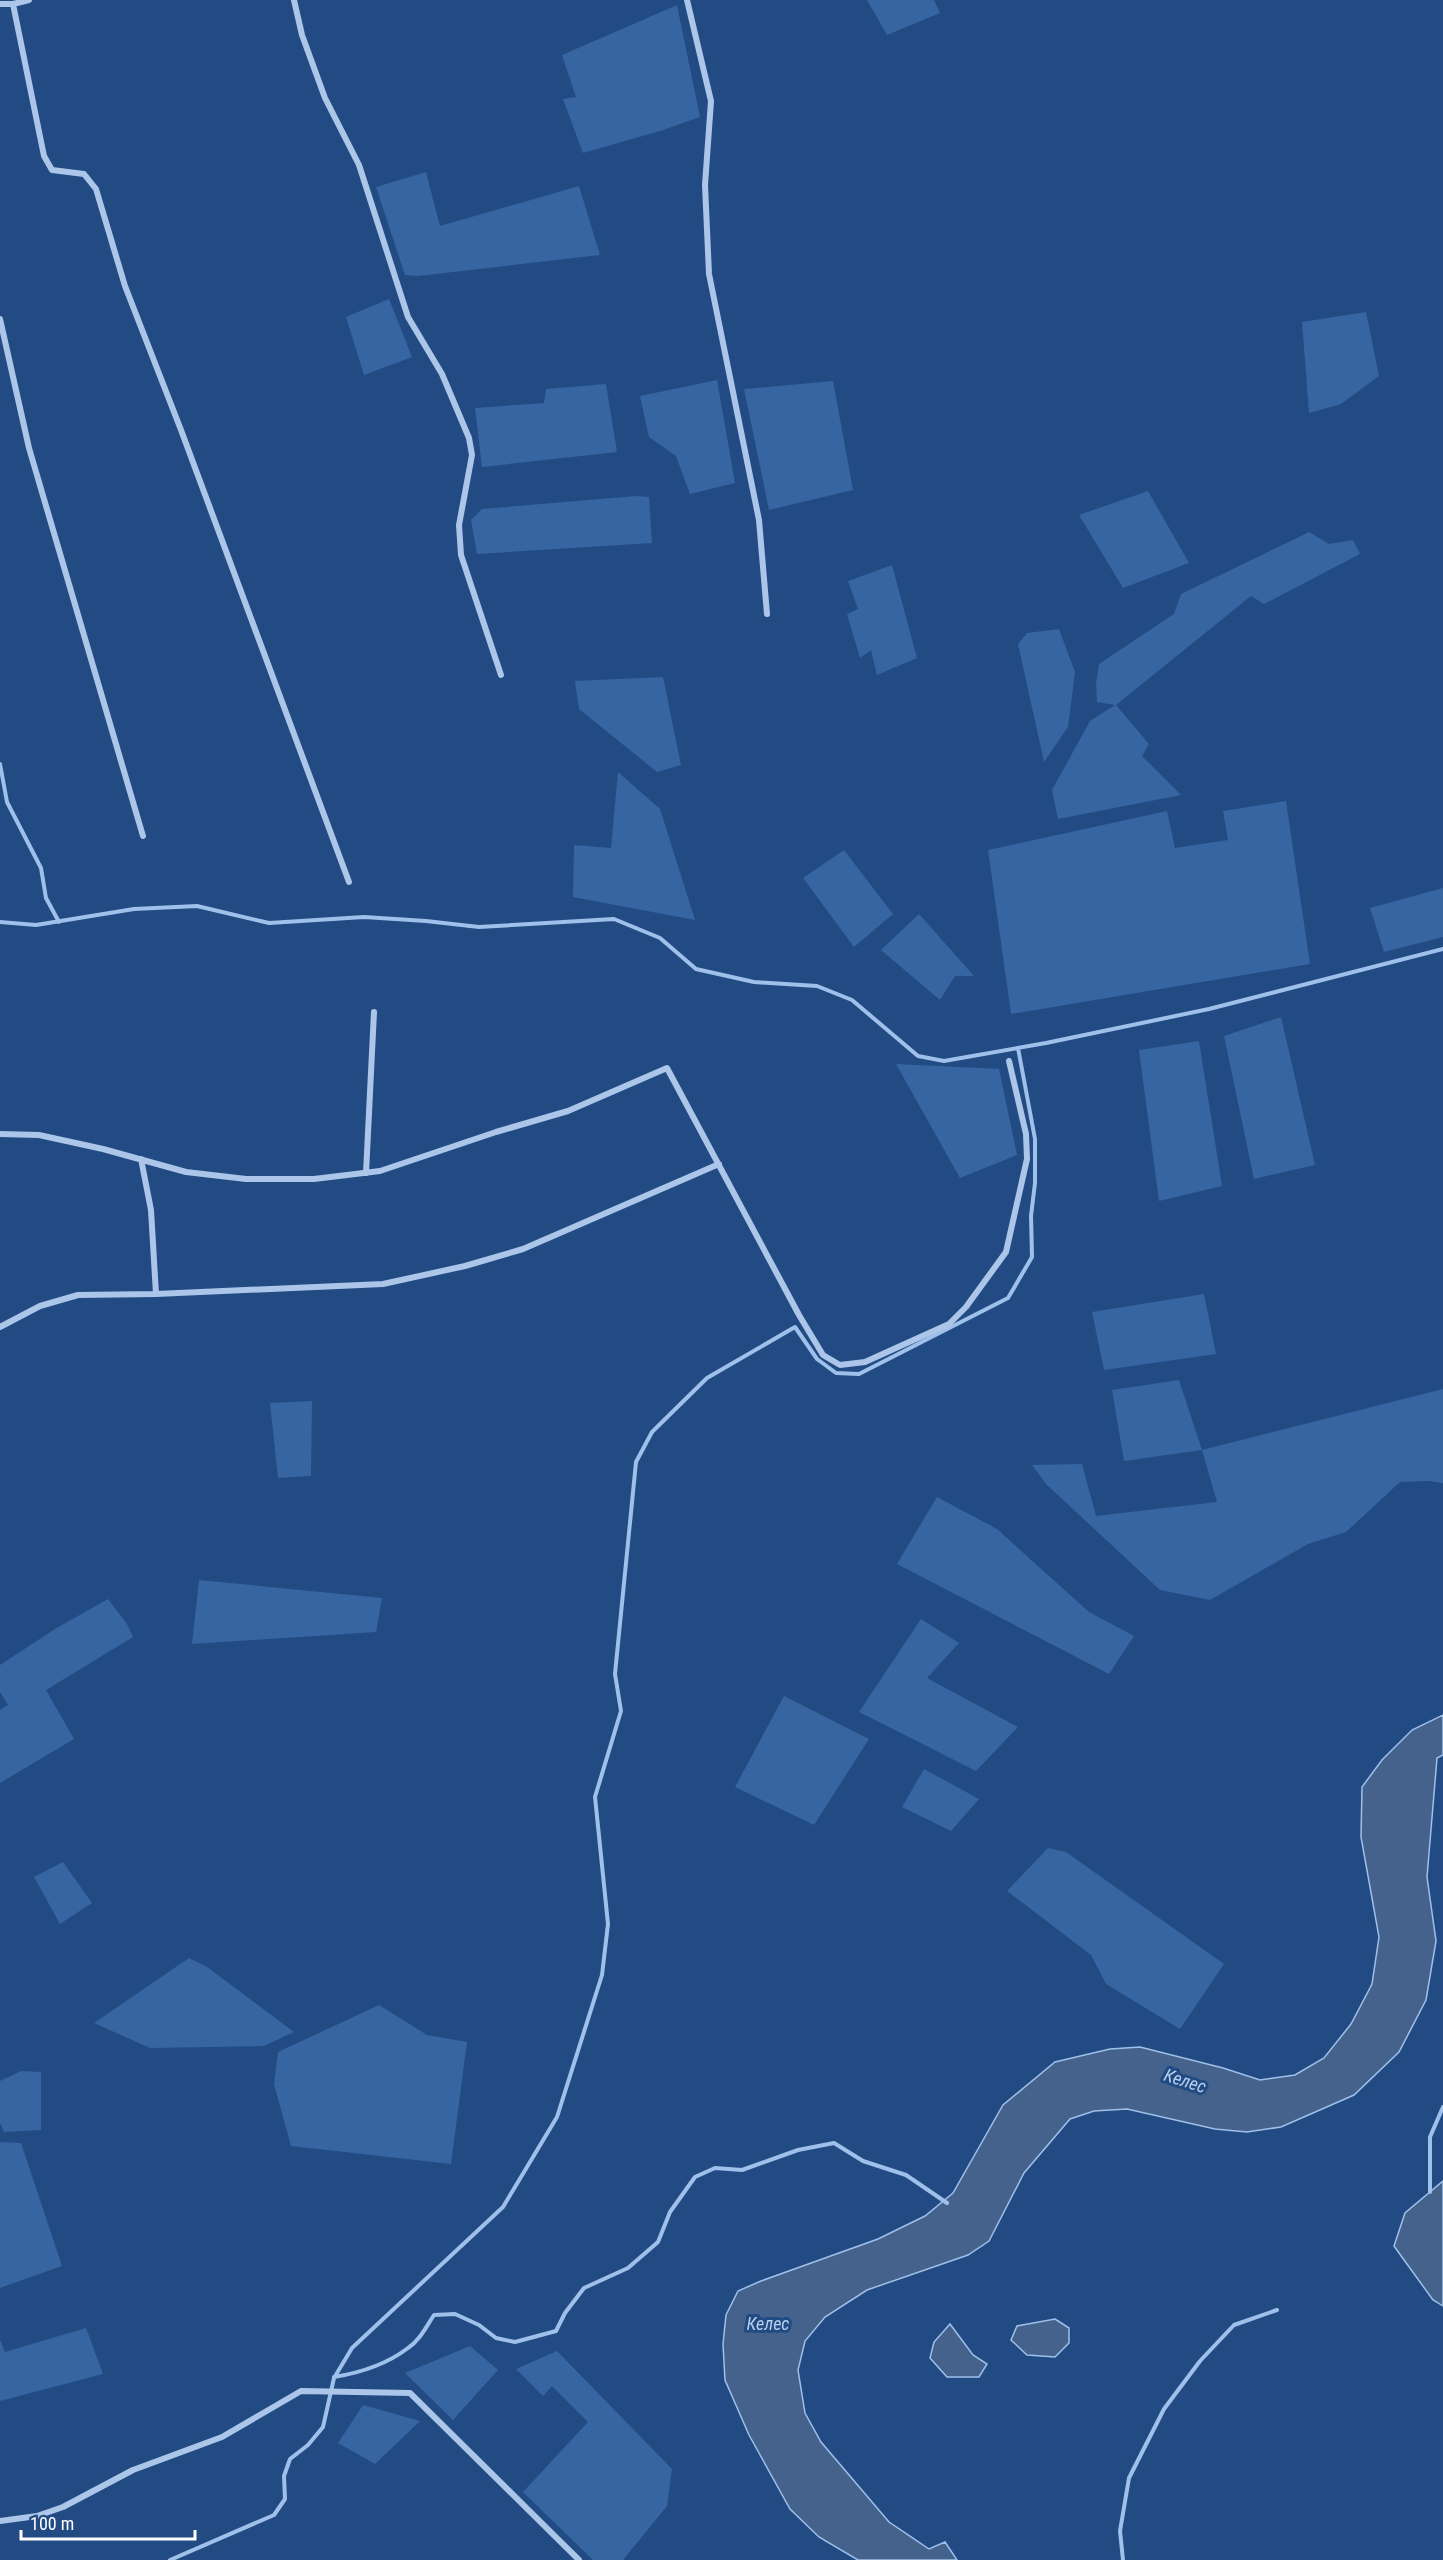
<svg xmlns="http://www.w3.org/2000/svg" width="1443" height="2560" viewBox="0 0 1443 2560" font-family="'Roboto Condensed',sans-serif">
  <rect width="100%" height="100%" fill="#224b84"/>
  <path fill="#3665a1" d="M 867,0 L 934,0 L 940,13 L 887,35 Z
    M 677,5 L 700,117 L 660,131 L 583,153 L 563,99 L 576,97 L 562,55 Z
    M 426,172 L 440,226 L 579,186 L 600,255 L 418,276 L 405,275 L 376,187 Z
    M 389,299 L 412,357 L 364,375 L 346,317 Z
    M 1366,312 L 1379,376 L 1341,404 L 1309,413 L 1302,322 Z
    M 717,380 L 735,483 L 690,494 L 676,456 L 649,437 L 640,396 Z
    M 833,381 L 853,490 L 769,510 L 744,389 Z
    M 606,384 L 617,452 L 482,467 L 475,408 L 544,403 L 546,389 Z
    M 1148,491 L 1189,563 L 1123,588 L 1079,515 Z
    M 637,496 L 649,497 L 652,543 L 477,554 L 471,520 L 482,509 Z
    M 1309,532 L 1329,544 L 1353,540 L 1360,554 L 1264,604 L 1251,596 L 1116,705 L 1149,744 L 1142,756 L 1181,795 L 1058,819 L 1052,790 L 1090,721 L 1115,705 L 1097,702 L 1096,684 L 1099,664 L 1174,614 L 1181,594 Z
    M 892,565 L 917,658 L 877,675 L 871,650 L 860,658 L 847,614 L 858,609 L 848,581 Z
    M 1059,629 L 1075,672 L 1068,727 L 1044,762 L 1018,644 L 1027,633 Z
    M 663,677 L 681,765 L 657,772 L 579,709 L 575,681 Z
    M 618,772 L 660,809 L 695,920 L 573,897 L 574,845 L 611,848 Z
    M 1286,801 L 1310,964 L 1011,1014 L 988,850 L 1167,811 L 1175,848 L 1228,840 L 1223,811 Z
    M 844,850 L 893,914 L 854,947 L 803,878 Z
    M 1443,888 L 1443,937 L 1384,952 L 1370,908 Z
    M 919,914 L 974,976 L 955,976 L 940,1000 L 881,950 Z
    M 1281,1017 L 1315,1165 L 1254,1179 L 1224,1036 Z
    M 1199,1041 L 1222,1186 L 1159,1201 L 1139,1050 Z
    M 896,1064 L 999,1069 L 1017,1155 L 960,1178 Z
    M 1204,1294 L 1216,1354 L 1104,1370 L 1092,1312 Z
    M 1179,1380 L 1202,1450 L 1443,1389 L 1443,1483 L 1428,1481 L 1400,1482 L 1346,1532 L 1308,1544 L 1210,1600 L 1160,1590 L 1046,1484 L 1032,1465 L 1082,1464 L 1096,1516 L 1217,1502 L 1202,1450 L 1124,1461 L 1112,1390 Z
    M 312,1401 L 311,1476 L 278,1478 L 270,1403 Z
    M 937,1497 L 997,1529 L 1089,1612 L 1134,1636 L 1109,1674 L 897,1564 Z
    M 199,1580 L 382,1598 L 376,1632 L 192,1644 Z
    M 108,1599 L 127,1624 L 133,1637 L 46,1690 L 74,1739 L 0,1783 L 0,1710 L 8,1705 L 0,1692 L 0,1665 L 55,1629 Z
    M 921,1619 L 959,1643 L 927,1678 L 1018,1727 L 976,1771 L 859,1712 Z
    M 784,1696 L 869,1739 L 814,1825 L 735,1787 Z
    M 924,1769 L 979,1799 L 951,1831 L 902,1807 Z
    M 1048,1848 L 1066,1852 L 1224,1964 L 1180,2029 L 1106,1984 L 1091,1955 L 1007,1891 Z
    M 63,1862 L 92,1903 L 60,1924 L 34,1877 Z
    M 189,1958 L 207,1967 L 294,2032 L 264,2046 L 150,2048 L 94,2023 Z
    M 379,2005 L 427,2035 L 467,2042 L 451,2164 L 291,2146 L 274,2084 L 278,2052 Z
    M 21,2071 L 41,2072 L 41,2130 L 4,2132 L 0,2123 L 0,2081 Z
    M 0,2142 L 21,2143 L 62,2266 L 0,2288 Z
    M 86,2328 L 103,2374 L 0,2401 L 0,2340 L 5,2352 Z
    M 470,2346 L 498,2370 L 453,2420 L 405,2373 Z
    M 557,2351 L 672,2469 L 667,2506 L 623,2560 L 593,2560 L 523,2492 L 588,2422 L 552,2386 L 543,2396 L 516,2369 Z
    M 363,2405 L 420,2421 L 375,2464 L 338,2443 Z"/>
  <path fill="#44628b" stroke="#9fc0ea" stroke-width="1.5" d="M 1443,1715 L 1443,1755 L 1437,1758 L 1427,1877 L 1436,1941 L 1426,2000 L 1399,2052 L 1354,2095 L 1281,2127 L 1247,2132 L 1215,2129 L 1127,2109 L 1094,2111 L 1070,2119 L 1024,2173 L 989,2241 L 968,2255 L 867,2290 L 825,2317 L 805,2341 L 798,2370 L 805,2413 L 821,2442 L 889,2522 L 929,2549 L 945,2542 L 957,2560 L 858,2560 L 819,2537 L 790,2509 L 749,2435 L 725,2380 L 723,2344 L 726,2315 L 738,2291 L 761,2281 L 878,2239 L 925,2216 L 953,2193 L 1003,2105 L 1055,2062 L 1110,2049 L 1140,2047 L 1223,2068 L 1260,2080 L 1295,2075 L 1324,2058 L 1351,2024 L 1372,1984 L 1379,1937 L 1361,1837 L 1362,1787 L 1382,1760 L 1412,1730 Z
    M 1443,2181 L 1443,2306 L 1433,2300 L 1394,2246 L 1405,2213 Z
    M 1055,2319 L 1069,2328 L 1069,2343 L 1055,2357 L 1027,2355 L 1011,2340 L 1017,2326 Z
    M 950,2324 L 973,2355 L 987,2364 L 979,2377 L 947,2377 L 930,2358 L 934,2342 Z"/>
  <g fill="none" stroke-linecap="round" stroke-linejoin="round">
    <path stroke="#9fc0ea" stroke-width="4" d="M 0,764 L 7,802 L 41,868 L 46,898 L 59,922
      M 0,922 L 36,925 L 134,909 L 197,906 L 269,923 L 364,917 L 426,921 L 479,927 L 614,919 L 660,938 L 696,969 L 754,982 L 817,986 L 852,1000 L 918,1056 L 944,1061 L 1046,1043 L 1209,1009 L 1443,949
      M 1430,2192 L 1430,2137 L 1443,2107
      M 334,2377 C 359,2373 387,2364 408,2348 C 420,2340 426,2327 434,2315 L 455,2314 L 479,2325 L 496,2338 L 515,2342 L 556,2331 L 565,2313 L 584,2288 L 628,2268 L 658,2242 L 670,2212 L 695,2177 L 715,2168 L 742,2170 L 798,2150 L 834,2143 L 863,2161 L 906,2175 L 947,2203
      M 170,2560 L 274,2515 L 285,2499 L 284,2476 L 290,2459 L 308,2445 L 323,2427 L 334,2378 L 352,2348 L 503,2207 L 557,2117 L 602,1975 L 608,1924 L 595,1797 L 621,1711 L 615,1674 L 636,1462 L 652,1432 L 707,1378 L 795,1327 L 817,1359 L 836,1373 L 859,1374 L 1008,1298 L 1032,1257 L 1031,1216 L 1035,1183 L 1035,1139 L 1018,1048
      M 1123,2560 L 1120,2531 L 1129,2478 L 1164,2409 L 1200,2361 L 1234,2325 L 1277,2310"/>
    <path stroke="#abc6e9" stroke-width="6" d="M 294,0 L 302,35 L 325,98 L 359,165 L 408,317 L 442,374 L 469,438 L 472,455 L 459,525 L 461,555 L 501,675
      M 687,0 L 711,101 L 705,185 L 709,274 L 759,520 L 767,614
      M 0,4 L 13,4 L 29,0
      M 13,4 L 44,156 L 52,170 L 84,174 L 96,189 L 125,286 L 181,430 L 349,882
      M 0,319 L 29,448 L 143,836
      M 0,1134 L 39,1135 L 103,1149 L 186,1172 L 246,1179 L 314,1179 L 380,1171 L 496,1132 L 568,1111 L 667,1068 L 799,1315 L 823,1355 L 840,1365 L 865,1362 L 949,1324 L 966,1307 L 1006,1252 L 1027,1159 L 1026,1134 L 1009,1061
      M 141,1159 L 151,1210 L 156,1294
      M 366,1173 L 374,1012
      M 0,1327 L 40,1306 L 78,1295 L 156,1294 L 383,1284 L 465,1266 L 523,1249 L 719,1164
      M 0,2521 L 37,2516 L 63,2507 L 133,2470 L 222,2437 L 301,2391 L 410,2393 L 579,2560"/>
  </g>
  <g text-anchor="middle" stroke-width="6" stroke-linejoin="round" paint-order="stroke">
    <g font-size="18" font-style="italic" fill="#b6d0f0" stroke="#224b84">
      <text transform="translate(1185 2081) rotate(18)" y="6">Келес</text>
      <text x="768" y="2330">Келес</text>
    </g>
  </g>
  <path d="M21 2530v9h174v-9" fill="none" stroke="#ffffff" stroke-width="3"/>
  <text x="30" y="2530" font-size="18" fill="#ffffff" stroke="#224b84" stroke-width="4.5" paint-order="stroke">100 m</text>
</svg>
